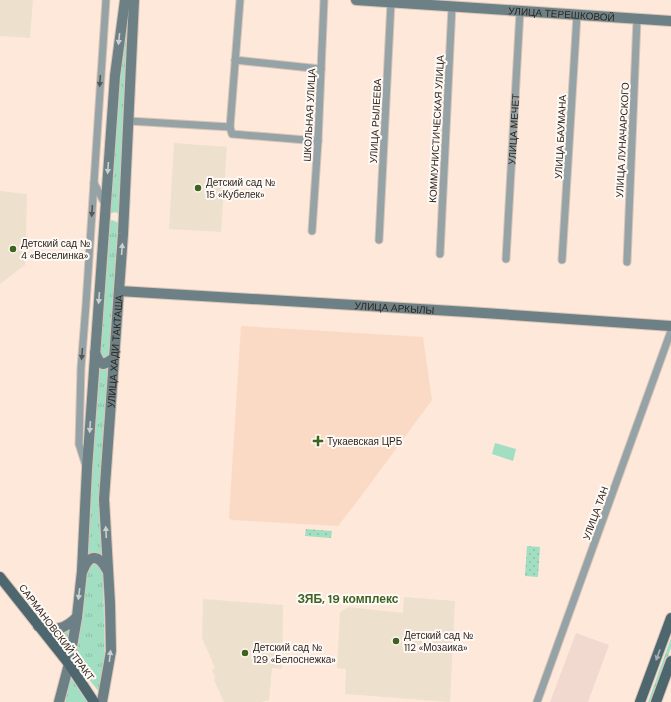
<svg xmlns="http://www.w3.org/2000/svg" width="671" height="702" viewBox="0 0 671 702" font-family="'DM Sans',sans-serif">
  <defs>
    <pattern id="grass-tufts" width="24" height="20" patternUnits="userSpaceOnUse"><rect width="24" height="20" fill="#a1dec2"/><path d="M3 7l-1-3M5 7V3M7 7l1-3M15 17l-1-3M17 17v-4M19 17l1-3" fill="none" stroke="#8bbea6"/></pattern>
    <pattern id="park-dots" width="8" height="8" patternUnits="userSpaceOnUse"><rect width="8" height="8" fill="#a1dec2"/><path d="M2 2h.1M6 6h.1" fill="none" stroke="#8bbea6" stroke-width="1.8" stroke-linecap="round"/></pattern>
  </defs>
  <rect width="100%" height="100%" fill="#fde8da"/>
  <path fill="#fadac4" d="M 241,326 L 423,337 L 432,400 L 359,499 L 338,526 L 233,520 L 230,519 L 229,517 Z"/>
  <path fill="#f1d9cf" d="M 576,633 L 609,645 L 588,702 L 550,702 Z"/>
  <path fill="#ede1cd" d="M 0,0 L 33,0 L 30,38 L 0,36 Z
    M 174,143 L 227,147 L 221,232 L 169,229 Z
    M 0,191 L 27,194 L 26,236 L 28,236 L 25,265 L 0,284 Z
    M 404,597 L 455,601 L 450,702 L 345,694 L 346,669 L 337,668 L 340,612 L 348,607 L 403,613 Z
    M 203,599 L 283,605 L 282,669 L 272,668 L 269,700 L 261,702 L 224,702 L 214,680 L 215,677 L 212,670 L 215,668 L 202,638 Z"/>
  <path fill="url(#grass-tufts)" d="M 132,0 L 119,214 L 115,212 L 109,214 L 124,24 Z
    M 112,220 L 117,222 L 118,224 L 109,357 L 105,359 L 100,357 L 108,223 Z
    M 98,368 L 103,370 L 108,368 L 101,500 L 102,538 L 101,556 L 87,556 Z
    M 92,563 L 97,563 L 101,568 L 103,575 L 105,662 L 100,693 L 74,661 L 86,571 Z
    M 71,627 L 68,652 L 51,632 Z
    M 671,638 L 671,648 L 651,702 L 648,702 Z
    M 71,676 L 87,702 L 65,702 Z"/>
  <path fill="url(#park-dots)" d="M 306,529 L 332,531 L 331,538 L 305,536 Z
    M 527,546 L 540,547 L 538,577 L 525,576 Z"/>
  <path fill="#a1dec2" d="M 495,443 L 516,449 L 513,461 L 492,454 Z"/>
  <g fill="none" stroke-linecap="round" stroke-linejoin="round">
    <g stroke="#d8c5b8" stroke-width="9">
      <g id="street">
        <path d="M 240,0 L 230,127 L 232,134 L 318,141"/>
        <path d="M 235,60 L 321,69"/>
        <path d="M 129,121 L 230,127"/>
        <path d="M 94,183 L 105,204"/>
        <path d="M 312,231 L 318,141 L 324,0"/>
        <path d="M 379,240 L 391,2"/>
        <path d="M 440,254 L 452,6"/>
        <path id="s1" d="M 506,259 L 520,11"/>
        <path d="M 562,260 L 577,15"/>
        <path d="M 627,262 L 637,19"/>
        <path d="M 86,466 L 79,444 L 81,368 L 86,304 L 106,0"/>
        <path d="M 537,702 L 671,331"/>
      </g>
    </g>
    <g stroke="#d8c5b8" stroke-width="12">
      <g id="secondary">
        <path id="s2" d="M 356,0 L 671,21"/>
        <path id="s3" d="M 119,291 L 469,312 L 671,326"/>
        <path d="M 95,353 L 99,361 L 103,364 L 108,362 L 114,358"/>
        <path d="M 83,570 C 90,553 99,555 107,570"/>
        <path d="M 38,626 C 56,630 63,631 77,617"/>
        <path d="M 59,702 L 69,664 L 77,617 L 82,571 L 87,469 L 115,76 L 125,0"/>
        <path id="s4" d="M 102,702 L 111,651 L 110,604 L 104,499 L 123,234 L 134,0"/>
      </g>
    </g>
    <g stroke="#d8c5b8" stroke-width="12">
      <path id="primary" d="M 0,577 L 69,664 L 94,702
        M 640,702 L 671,618
        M 656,702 L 671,661"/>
    </g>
    <use href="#street" stroke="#95a3a7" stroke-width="7"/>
    <use href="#secondary" stroke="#6c8085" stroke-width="10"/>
    <use href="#primary" stroke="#4e666d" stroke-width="10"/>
  </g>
  <defs><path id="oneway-solid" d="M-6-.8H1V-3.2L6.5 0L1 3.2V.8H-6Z"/></defs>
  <g fill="#cbcfce">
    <use href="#oneway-solid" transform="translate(119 39) rotate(96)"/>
    <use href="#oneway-solid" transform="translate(108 168) rotate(94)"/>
    <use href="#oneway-solid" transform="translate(122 249) rotate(-86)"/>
    <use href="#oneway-solid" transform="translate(99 298) rotate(94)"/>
    <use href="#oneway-solid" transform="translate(90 427) rotate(94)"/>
    <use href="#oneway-solid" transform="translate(106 532) rotate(-93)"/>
    <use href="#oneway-solid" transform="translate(79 594) rotate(97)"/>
    <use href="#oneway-solid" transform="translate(110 656) rotate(-83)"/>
  </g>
  <g fill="#575755">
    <use href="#oneway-solid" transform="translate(100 81) rotate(94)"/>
    <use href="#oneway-solid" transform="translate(92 211) rotate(94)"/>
    <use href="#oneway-solid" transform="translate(82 354) rotate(95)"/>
  </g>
  <use fill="#a6b0b1" href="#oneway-solid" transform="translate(658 655) rotate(110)"/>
  <g fill="#3d631c" stroke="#fef9f5" stroke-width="1.5">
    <circle cx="198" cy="188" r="4"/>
    <circle cx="13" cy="249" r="4"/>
    <path d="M316 435h4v4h4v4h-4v4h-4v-4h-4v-4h4z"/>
    <circle cx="396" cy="641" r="4"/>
    <circle cx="245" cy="653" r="4"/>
  </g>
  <g text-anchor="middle" stroke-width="4" stroke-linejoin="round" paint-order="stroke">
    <g font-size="10" fill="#2e251e" stroke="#fef9f5">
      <text dy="4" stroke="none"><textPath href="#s2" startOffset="206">УЛИЦА ТЕРЕШКОВОЙ</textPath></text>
      <text transform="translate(309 115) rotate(-87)" y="4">ШКОЛЬНАЯ УЛИЦА</text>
      <text transform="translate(375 121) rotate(-87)" y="4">УЛИЦА РЫЛЕЕВА</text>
      <text transform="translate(436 129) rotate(-87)" y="4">КОММУНИСТИЧЕСКАЯ УЛИЦА</text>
      <text dy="4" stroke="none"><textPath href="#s1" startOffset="130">УЛИЦА МЕЧЕТ</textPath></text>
      <text transform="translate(560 137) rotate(-87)" y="4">УЛИЦА БАУМАНА</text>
      <text transform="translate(622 140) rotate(-87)" y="4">УЛИЦА ЛУНАЧАРСКОГО</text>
      <text dy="4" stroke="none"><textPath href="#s3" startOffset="276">УЛИЦА АРКЫЛЫ</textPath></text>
      <text dy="4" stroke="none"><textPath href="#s4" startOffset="352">УЛИЦА ХАДИ ТАКТАША</textPath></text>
      <text transform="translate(595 513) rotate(-70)" y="4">УЛИЦА ТАН</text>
      <text transform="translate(57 632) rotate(53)" y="4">САРМАНОВСКИЙ ТРАКТ</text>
    </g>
    <g font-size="10" fill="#2e251e" stroke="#fef9f5" text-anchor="start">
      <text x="206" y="186">Детский сад №<tspan x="206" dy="12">15 «Кубелек»</tspan></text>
      <text x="21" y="247">Детский сад №<tspan x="21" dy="12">4 «Веселинка»</tspan></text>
      <text x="327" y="445">Тукаевская ЦРБ</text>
      <text x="404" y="639">Детский сад №<tspan x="404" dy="12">112 «Мозаика»</tspan></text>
      <text x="253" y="651">Детский сад №<tspan x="253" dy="12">129 «Белоснежка»</tspan></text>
    </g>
    <g font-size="12" font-weight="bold" fill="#406324" stroke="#fef9f5">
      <text x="348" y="603">ЗЯБ, 19 комплекс</text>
    </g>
  </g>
</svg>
